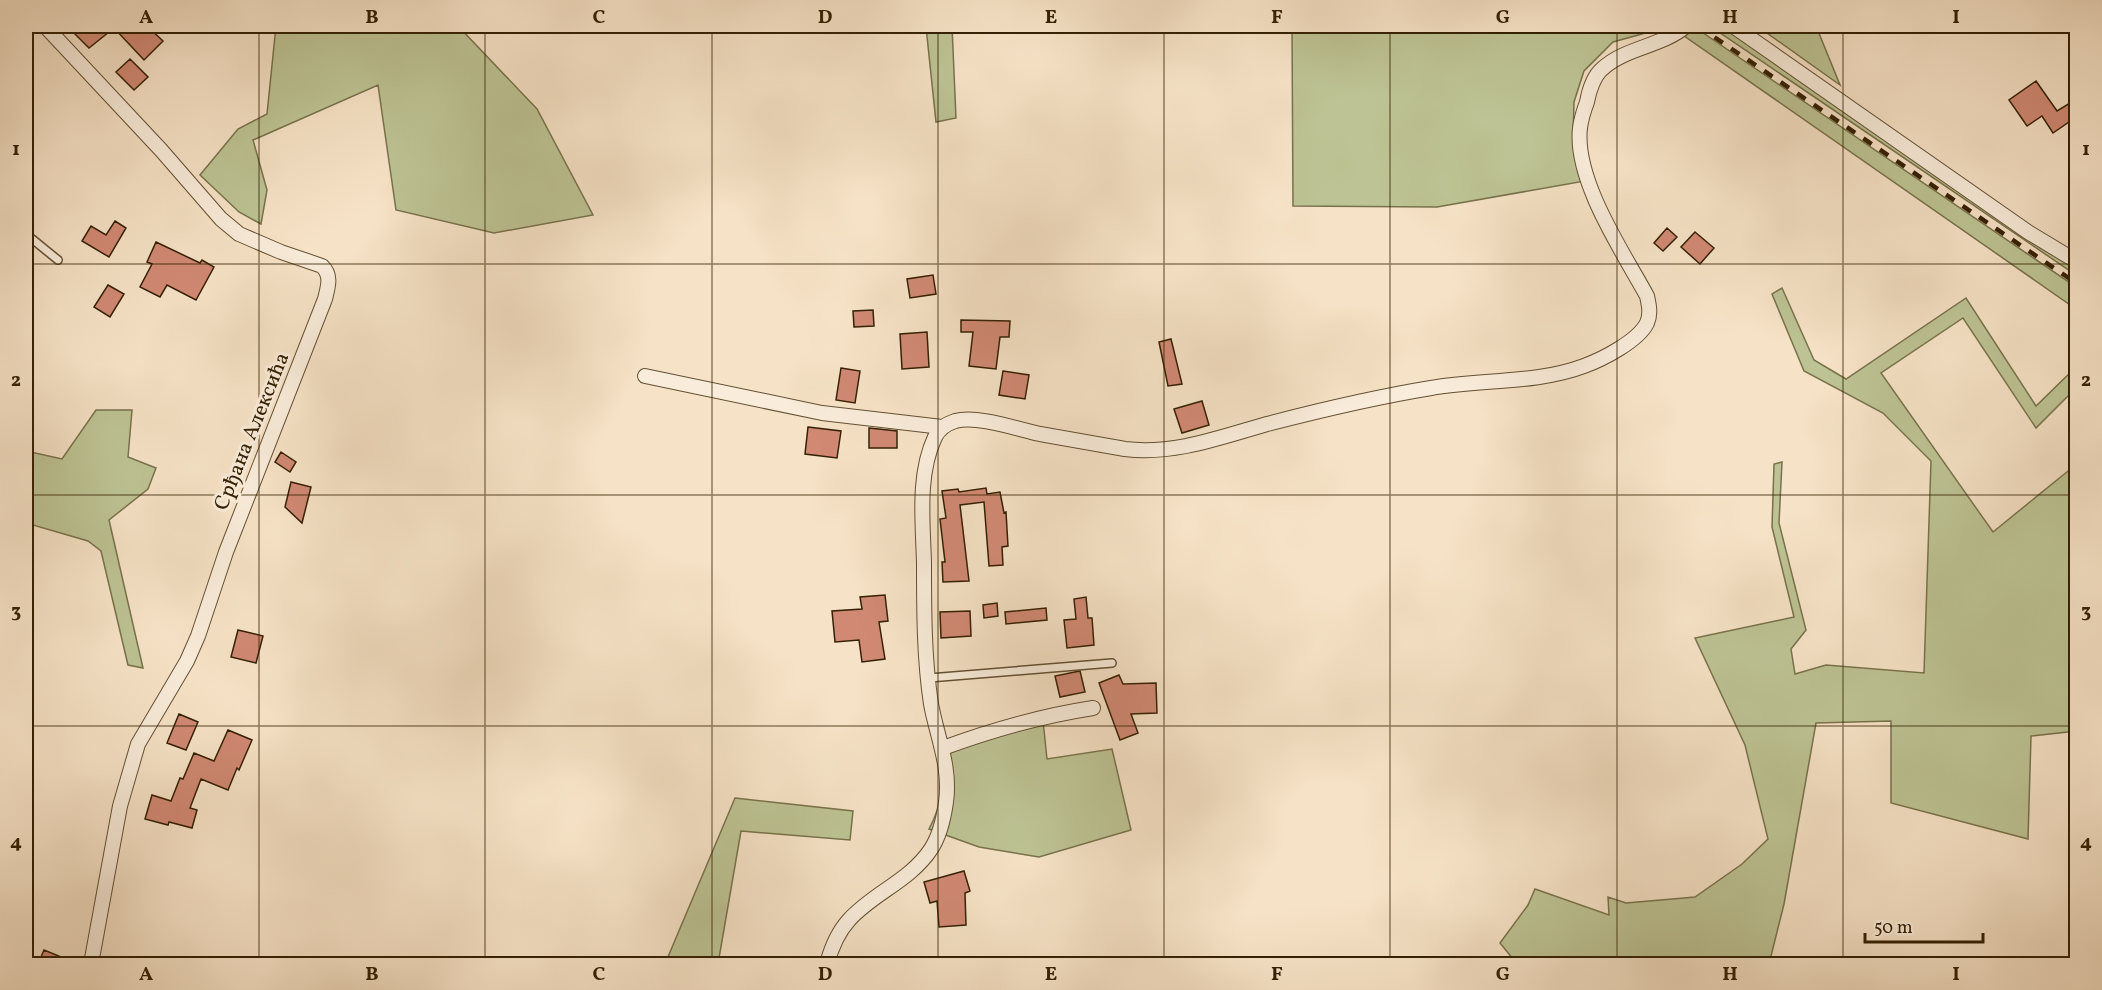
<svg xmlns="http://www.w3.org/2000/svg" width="2102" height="990" viewBox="0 0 2102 990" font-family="Vollkorn,serif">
  <rect width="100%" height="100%" fill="#f6e2c6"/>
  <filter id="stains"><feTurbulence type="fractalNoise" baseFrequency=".00333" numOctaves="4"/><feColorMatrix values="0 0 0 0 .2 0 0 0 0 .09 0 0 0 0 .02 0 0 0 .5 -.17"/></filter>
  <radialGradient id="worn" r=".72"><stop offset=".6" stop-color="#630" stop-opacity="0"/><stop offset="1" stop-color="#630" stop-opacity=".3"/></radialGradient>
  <path fill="#bdc394" stroke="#78724b" stroke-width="1.5" d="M 276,26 L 458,26 L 537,109 L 593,215 L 494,233 L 396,210 L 378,85 L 253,140 L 267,190 L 261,224 L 239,212 L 200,175 L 238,129 L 267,114 Z
    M 919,26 L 952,26 L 956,118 L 936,122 L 926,27 Z
    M 1292,26 L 1671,26 L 1613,42 L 1584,71 L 1574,102 L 1573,142 L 1585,181 L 1437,207 L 1293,206 Z
    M 1693,26 L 2076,287 L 2076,309 L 1677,31 Z
    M 1710,26 L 1732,26 L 2076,263 L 2076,275 Z
    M 1757,26 L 1816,26 L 1840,85 Z
    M 1782,288 L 1814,360 L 1846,379 L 1966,298 L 2036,406 L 2076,367 L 2076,388 L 2036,428 L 1963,318 L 1881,373 L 1993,532 L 2068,471 L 2076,484 L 2076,731 L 2031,736 L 2028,839 L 1891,803 L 1891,721 L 1816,723 L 1784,904 L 1769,964 L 1517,964 L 1500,943 L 1528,905 L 1535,889 L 1609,915 L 1608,897 L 1626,903 L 1695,897 L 1742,864 L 1768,839 L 1745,745 L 1695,638 L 1794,617 L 1772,527 L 1774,464 L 1782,462 L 1779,523 L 1806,630 L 1791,649 L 1795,674 L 1826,665 L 1924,673 L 1931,461 L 1883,413 L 1804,371 L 1772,294 Z
    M 96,410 L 132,410 L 128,457 L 156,468 L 148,489 L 109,520 L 143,668 L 128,665 L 101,551 L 88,541 L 26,523 L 26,451 L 62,459 Z
    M 1042,711 L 1047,759 L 1112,749 L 1131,830 L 1039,857 L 979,847 L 929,829 C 946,797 942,781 940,747 Z
    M 735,798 L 853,811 L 850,840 L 741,831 L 718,964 L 665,964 Z"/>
  <path fill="#d18974" stroke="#342002" stroke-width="1.5" d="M 67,26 L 147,26 L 163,41 L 144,60 L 114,28 L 89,48 Z
    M 130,59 L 148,77 L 134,90 L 116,72 Z
    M 2036,81 L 2057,111 L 2070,103 L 2076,114 L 2076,117 L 2053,133 L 2042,116 L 2027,126 L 2009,100 Z
    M 115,221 L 126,228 L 109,257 L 82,241 L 91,226 L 106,235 Z
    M 1667,228 L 1677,237 L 1663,251 L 1654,243 Z
    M 1695,232 L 1714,248 L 1700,264 L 1681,247 Z
    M 156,242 L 200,263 L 202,260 L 214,267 L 196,300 L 167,285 L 160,297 L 140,287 L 152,264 L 147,262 Z
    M 933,275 L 936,294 L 910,298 L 907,279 Z
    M 108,285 L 124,294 L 110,317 L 94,307 Z
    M 873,310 L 874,326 L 854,327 L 853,311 Z
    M 961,320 L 1010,321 L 1009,337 L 1000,337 L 996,369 L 969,366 L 973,332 L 961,332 Z
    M 927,332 L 929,367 L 902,369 L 900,334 Z
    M 1171,339 L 1182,384 L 1168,386 L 1159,342 Z
    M 841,368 L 860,371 L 855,403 L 836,400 Z
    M 1003,371 L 1029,375 L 1025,399 L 999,395 Z
    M 1202,401 L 1209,425 L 1182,433 L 1174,409 Z
    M 808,427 L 841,431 L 837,458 L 805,454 Z
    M 869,428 L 897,431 L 897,448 L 869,448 Z
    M 281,452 L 296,462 L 290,472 L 275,462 Z
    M 291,482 L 311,487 L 302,523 L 285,507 Z
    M 986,488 L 987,494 L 1000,492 L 1004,513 L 1006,512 L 1008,546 L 1002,547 L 1003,565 L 989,566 L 984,502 L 960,505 L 969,581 L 943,582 L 942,562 L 945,562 L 940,519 L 946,518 L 942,491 L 958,489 L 959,492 Z
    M 885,595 L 888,621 L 879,622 L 885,659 L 862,662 L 859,640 L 835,642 L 832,611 L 862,609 L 860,597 Z
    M 1086,597 L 1088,618 L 1092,618 L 1094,645 L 1067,648 L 1064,620 L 1076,619 L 1074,599 Z
    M 997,603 L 998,616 L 984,618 L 983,605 Z
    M 1046,608 L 1047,620 L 1006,624 L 1005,612 Z
    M 970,611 L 971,636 L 941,638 L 940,612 Z
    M 238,630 L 263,636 L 256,663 L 231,657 Z
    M 1080,671 L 1085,692 L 1060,697 L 1055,676 Z
    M 1119,675 L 1123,684 L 1156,683 L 1157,713 L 1131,714 L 1138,733 L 1120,740 L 1099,683 Z
    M 179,714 L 198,722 L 186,750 L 167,743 Z
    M 228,730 L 252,740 L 239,770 L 237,768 L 228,790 L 201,779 L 190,808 L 197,810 L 192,828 L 169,822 L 168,825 L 145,819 L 152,795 L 171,801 L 180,778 L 183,779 L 194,753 L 214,761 Z
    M 964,871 L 970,891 L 965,893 L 966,925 L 939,927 L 937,901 L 930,903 L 924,882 Z
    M 44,950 L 78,964 L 38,964 Z"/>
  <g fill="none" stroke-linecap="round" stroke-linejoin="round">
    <g stroke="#645033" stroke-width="10">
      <path id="lane" d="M 26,234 L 58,260
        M 929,678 L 1112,663"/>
    </g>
    <g stroke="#645033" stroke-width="16">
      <path id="street" d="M 45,26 L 161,150 L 221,219 L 239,234 L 281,252 L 322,266 C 332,275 328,287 325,299 L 226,552 L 198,636 L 187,661 L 138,744 L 120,806 L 91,964
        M 1733,26 L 2028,232 L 2076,261
        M 645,376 L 822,413 L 942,427
        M 943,748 C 992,730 1041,716 1093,708
        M 827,964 C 831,949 838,932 849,920 C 873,893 910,881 931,849 C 939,837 944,816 946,802 C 951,767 937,737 931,704 C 924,658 924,610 924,563 C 923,523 917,475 935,437 C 939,429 946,424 955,421 C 978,415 1017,429 1040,434 C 1069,439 1097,444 1125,449 C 1174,455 1221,437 1267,424 C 1321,410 1376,397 1431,388 C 1481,379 1536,384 1584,366 C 1603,359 1638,341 1647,323 C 1651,314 1649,305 1647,296 C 1623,252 1574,180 1580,128 C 1581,120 1584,110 1587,102 C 1589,91 1594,76 1602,69 C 1626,47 1661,47 1686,26"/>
    </g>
    <use href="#lane" stroke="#f9ecda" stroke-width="7"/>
    <use href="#street" stroke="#f9ecda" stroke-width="14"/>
    <path stroke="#342002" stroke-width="4.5" stroke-dasharray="10 10" stroke-linecap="butt" d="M 1698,26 L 2076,283"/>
  </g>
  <path fill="none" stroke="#342002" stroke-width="1.5" stroke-opacity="0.55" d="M 259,26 L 259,964M 485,26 L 485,964M 712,26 L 712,964M 938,26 L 938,964M 1164,26 L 1164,964M 1390,26 L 1390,964M 1617,26 L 1617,964M 1843,26 L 1843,964M 26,264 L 2076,264M 26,495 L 2076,495M 26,726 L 2076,726"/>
  <g text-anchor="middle" stroke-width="6" stroke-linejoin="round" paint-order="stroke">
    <g font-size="21" fill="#342002" stroke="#f9ecda">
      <text transform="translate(251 431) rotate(-68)" y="7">Срђана Алексића</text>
    </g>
  </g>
  <rect width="2102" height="990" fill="none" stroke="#f6e2c6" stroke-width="66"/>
  <path d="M1865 933v9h118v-9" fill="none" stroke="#342002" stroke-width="3"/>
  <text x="1874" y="933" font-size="18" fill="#342002" stroke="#f9ecda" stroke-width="4.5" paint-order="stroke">50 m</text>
  <rect x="33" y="33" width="2036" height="924" fill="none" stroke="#342002" stroke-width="2"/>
  <g font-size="20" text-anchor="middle" font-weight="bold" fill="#342002">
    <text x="146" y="23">A</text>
    <text x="372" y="23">B</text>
    <text x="599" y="23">C</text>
    <text x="825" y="23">D</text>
    <text x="1051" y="23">E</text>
    <text x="1277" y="23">F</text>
    <text x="1503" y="23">G</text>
    <text x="1730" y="23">H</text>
    <text x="1956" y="23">I</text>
    <text x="16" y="155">1</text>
    <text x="2086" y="155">1</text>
    <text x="16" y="386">2</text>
    <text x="2086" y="386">2</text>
    <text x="16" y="617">3</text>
    <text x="2086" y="617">3</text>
    <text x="16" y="848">4</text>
    <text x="2086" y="848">4</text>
    <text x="146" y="980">A</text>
    <text x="372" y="980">B</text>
    <text x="599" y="980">C</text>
    <text x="825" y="980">D</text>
    <text x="1051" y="980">E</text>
    <text x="1277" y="980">F</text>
    <text x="1503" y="980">G</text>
    <text x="1730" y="980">H</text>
    <text x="1956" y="980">I</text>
  </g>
  <rect width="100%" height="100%" filter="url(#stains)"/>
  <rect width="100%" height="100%" fill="url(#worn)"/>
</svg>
